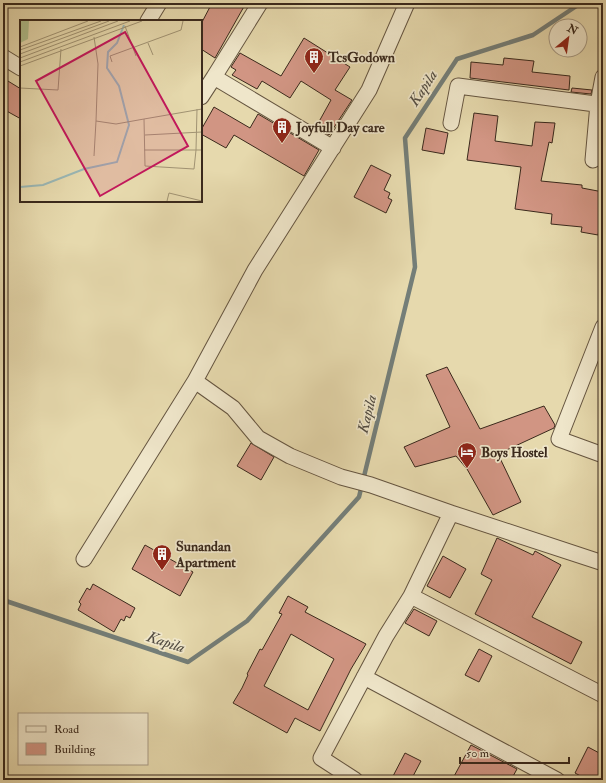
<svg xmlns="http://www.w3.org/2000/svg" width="606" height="783" viewBox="0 0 606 783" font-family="'IM FELL Double Pica',serif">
  <rect width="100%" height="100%" fill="#e6d9ad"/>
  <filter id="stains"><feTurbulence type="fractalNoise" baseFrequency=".005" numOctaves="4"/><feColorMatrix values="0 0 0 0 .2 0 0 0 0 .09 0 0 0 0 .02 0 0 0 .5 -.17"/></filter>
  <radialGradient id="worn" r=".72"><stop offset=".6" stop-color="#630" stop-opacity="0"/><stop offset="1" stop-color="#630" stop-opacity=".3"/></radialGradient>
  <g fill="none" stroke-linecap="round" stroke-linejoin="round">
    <path stroke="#747e78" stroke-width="4.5" d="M 3,600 L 188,662 L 247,621 L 359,497 L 415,267 L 405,138 L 457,59 L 533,35 L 581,3"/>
  </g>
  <path fill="#d19583" stroke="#3a291c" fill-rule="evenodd" d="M 212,3 L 246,3 L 215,58 L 201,49 L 201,24 Z
    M 304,38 L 350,67 L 335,90 L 352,100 L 329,135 L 316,127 L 331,100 L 301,81 L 290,98 L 262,81 L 257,89 L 232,75 L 236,70 L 231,67 L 240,53 L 281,76 Z
    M 504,58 L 534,61 L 532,72 L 570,76 L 569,90 L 470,78 L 471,62 L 503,65 Z
    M 3,78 L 21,89 L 21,119 L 3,109 Z
    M 572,88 L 592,90 L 591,94 L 571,92 Z
    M 214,107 L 250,128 L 258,114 L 319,150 L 304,176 L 234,135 L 226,148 L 201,134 L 201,130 Z
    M 474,113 L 498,116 L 495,141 L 532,146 L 535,122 L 555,123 L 552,143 L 549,142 L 541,181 L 582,185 L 582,188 L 603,192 L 603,208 L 598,235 L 581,232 L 582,227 L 551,224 L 552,214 L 515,209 L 521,167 L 467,160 Z
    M 426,128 L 448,133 L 444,154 L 422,150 Z
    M 371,165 L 391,175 L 384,190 L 390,193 L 388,198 L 392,200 L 386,213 L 354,197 Z
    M 447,367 L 480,429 L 544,406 L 555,425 L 554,428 L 498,454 L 521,502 L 493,515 L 467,469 L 456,456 L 415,467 L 404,447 L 450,427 L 426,375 Z
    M 251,443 L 274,457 L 261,480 L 237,466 Z
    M 497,538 L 533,555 L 535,551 L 561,565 L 532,617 L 582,642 L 571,664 L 475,614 L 492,580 L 481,574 Z
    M 145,545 L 193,572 L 180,596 L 132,569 Z
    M 443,556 L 466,569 L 450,598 L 427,586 Z
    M 93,584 L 135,608 L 130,618 L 126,616 L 124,621 L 121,619 L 114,632 L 78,610 L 81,604 L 79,602 L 87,588 L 90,590 Z
    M 288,596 L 308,607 L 305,612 L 366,644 L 351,669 L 320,731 L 295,718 L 287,733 L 233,703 L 242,688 L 248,675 L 247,674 L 260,649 L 262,650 L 282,614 L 279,613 ZM 291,634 L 334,659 L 308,710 L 264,686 Z
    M 414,609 L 437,621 L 429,636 L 405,623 Z
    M 479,649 L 492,656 L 479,682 L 465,675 Z
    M 471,745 L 517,769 L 511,780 L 452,780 Z
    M 588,747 L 603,755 L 603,780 L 588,780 L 575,773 Z
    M 405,753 L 421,761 L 411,780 L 391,780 Z"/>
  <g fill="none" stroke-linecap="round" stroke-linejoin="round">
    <g stroke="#655540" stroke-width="17">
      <path id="minor" d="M 260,3 L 214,77 L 333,148
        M 407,3 L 369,90 L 255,270 L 195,381 L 233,408 L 258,438 L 290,456 L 341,477 L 371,485 L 451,513
        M 148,21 L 159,3
        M 3,57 L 21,68
        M 201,97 L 214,77
        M 451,123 L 458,86 L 603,105
        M 593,160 L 598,104 L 603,77
        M 603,327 L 559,439 L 603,455
        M 84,559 L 195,381
        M 411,596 L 603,695
        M 364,677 L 557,780
        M 355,780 L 321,758 L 386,636 L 411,596 L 451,513 L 603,563"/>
    </g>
    <use href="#minor" stroke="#efe6ca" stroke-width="15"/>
  </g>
  <defs>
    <g id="building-pin" transform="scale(1)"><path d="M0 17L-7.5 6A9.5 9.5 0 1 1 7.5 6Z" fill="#8f2418" stroke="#efe6ca"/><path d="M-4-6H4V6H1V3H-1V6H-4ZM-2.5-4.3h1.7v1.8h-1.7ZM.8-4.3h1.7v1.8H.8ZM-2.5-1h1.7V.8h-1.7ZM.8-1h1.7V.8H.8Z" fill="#fff"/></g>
    <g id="hotel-pin" transform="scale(1)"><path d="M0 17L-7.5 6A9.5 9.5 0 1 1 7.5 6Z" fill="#8f2418" stroke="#efe6ca"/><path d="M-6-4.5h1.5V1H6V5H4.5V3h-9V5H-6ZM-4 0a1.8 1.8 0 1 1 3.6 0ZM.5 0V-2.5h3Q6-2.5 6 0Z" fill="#fff"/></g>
  </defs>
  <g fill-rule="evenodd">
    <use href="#building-pin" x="314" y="57"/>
    <use href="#building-pin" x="282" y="127"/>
    <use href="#hotel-pin" x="467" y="452"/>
    <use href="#building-pin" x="162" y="554"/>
  </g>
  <g text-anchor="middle" stroke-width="3.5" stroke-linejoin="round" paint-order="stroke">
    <g font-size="14" font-weight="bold" fill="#3a291c" stroke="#efe6ca" text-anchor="start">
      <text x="328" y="62">TcsGodown</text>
      <text x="296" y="132">Joyfull Day care</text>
      <text x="481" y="457">Boys Hostel</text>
      <text x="176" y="551">Sunandan<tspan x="176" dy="16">Apartment</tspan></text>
    </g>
    <g font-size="15" font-style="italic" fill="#524c42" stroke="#efe6ca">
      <text transform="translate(423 88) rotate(-57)" y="5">Kapila</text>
      <text transform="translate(367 414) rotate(-76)" y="5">Kapila</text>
      <text transform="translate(166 642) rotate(18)" y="5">Kapila</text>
    </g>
  </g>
  <g transform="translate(20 20)">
    <rect width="182" height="182" fill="#e6d9ad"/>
    <path d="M 0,1 L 9,1 L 8,19 L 0,23 Z" fill="#b1c08d"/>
    <path fill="none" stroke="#9ab7b5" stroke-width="2" d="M 0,167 L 23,165 L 64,149 L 97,142 L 109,105 L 99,66 L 87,48 L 88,32 L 97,23 L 104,5"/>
    <path fill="none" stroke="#a19373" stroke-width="1" d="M 105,6 L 116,36M 74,17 L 78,44 L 76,101 L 96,104 L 124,99M 128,23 L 133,35M 0,27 L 68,1M 0,30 L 81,1M 0,34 L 89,1M 0,38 L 98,1M 0,42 L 110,1M 92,42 L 90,36 L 161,10 L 163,1M 0,46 L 122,1M 0,68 L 38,70 L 41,29M 182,89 L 124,99 L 125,146 L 174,149 L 176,130 L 182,130M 125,115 L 182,112M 124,130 L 176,130 L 177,89M 74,136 L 76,101M 147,181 L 149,173 L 182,181"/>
    <path fill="#c2185b" fill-opacity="0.15" stroke="#c2185b" stroke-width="2" d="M 105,12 L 168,126 L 80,176 L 16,61 Z"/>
    <rect width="182" height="182" fill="none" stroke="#3a291c" stroke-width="2"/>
  </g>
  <rect width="606" height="783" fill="none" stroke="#e6d9ad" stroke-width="16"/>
  <rect x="4" y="4" width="598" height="775" fill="none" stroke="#3a291c" stroke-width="2"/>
  <rect x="8" y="8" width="590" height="767" fill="none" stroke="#3a291c"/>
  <rect x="18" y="713" width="130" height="52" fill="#efe6ca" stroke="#a79a84"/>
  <rect x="26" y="726" width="20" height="6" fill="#efe6ca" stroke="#a79a84"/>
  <text x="54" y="733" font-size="12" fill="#3a291c">Road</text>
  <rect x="26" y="743" width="20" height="12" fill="#d19583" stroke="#a79a84"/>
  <text x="54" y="753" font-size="12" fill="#3a291c">Building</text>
  <g transform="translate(568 38) rotate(29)"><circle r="19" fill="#efe6ca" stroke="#a79a84"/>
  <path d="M0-3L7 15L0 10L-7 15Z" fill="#8f2418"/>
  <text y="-6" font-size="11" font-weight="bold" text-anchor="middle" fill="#3a291c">N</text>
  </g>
  <path d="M460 757v6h109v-6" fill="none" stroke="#3a291c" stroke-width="2"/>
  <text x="466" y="757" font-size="12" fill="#3a291c" stroke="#efe6ca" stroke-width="3" paint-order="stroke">50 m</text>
  <rect width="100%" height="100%" filter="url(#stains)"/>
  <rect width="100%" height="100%" fill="url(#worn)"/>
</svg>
